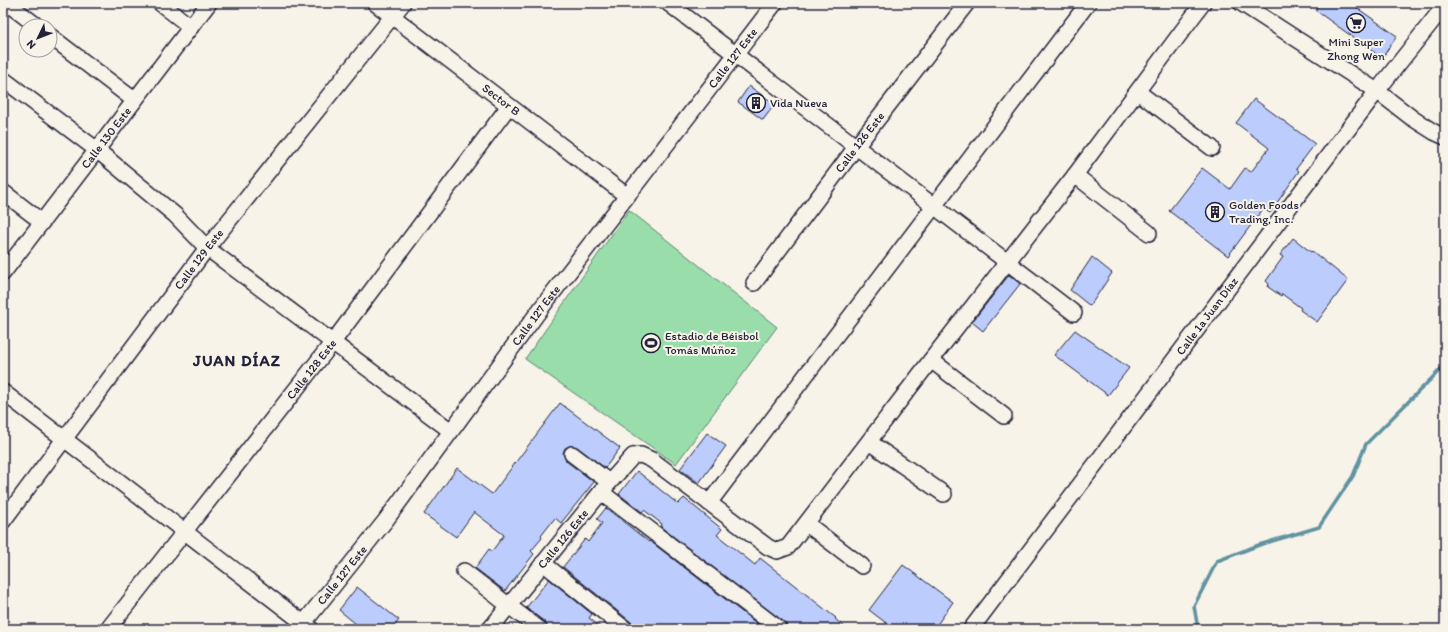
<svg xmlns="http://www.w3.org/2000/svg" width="1448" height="632" viewBox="0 0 1448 632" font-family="Itim,sans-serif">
  <rect width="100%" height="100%" fill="#f7f3e8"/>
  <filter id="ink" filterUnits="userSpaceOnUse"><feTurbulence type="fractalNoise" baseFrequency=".025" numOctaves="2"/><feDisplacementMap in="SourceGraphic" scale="8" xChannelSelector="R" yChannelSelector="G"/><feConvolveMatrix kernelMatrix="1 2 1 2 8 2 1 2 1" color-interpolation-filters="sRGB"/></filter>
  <g filter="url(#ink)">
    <path fill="#98ddaa" stroke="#5d8072" d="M 629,210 L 777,327 L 676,464 L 525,359 Z"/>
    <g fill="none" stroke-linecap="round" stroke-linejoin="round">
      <path stroke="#6092a0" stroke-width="3.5" d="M 1198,629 L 1194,606 L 1217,561 L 1259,545 L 1319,527 L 1353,476 L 1366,444 L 1445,365"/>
    </g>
    <path fill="#bbccfd" stroke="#22223b" d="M 1320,3 L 1350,3 L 1397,36 L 1382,58 L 1315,10 Z
      M 749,86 L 775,104 L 763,120 L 738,102 Z
      M 1254,99 L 1315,144 L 1296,169 L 1299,171 L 1270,213 L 1263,209 L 1228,256 L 1169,211 L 1202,168 L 1230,189 L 1245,168 L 1251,172 L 1269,148 L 1236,123 Z
      M 1293,238 L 1311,252 L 1312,251 L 1348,280 L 1317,322 L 1300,310 L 1301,308 L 1282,294 L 1281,296 L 1268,287 L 1269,284 L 1266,281 L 1283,257 L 1280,255 Z
      M 1092,257 L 1112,273 L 1090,306 L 1070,290 Z
      M 1009,275 L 1020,284 L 983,331 L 972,322 Z
      M 1075,330 L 1129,368 L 1108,395 L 1054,355 Z
      M 560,403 L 620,448 L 605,468 L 577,447 L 569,446 L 565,448 L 563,453 L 566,461 L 594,482 L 561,523 L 555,518 L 541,536 L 542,538 L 531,551 L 534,554 L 505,591 L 475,568 L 489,549 L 492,551 L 504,535 L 474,512 L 456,537 L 424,514 L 457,468 L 492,494 Z
      M 707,433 L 726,446 L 699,483 L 680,469 Z
      M 637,471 L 678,504 L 684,498 L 722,529 L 717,535 L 755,565 L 760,558 L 836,618 L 835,619 L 847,629 L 788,629 L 784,622 L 661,527 L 662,524 L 644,510 L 642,512 L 619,494 Z
      M 606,508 L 649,542 L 650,541 L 764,629 L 634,629 L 631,622 L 563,567 L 585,539 L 588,542 L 602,523 L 597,519 Z
      M 903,565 L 953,602 L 934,629 L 894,629 L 869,610 Z
      M 549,579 L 592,614 L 589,618 L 603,629 L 548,629 L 545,622 L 526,608 Z
      M 357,587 L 399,620 L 392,629 L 362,629 L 339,610 Z"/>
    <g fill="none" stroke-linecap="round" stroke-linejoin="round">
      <g stroke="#22223b" stroke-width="18">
        <g id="minor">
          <path d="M 7,3 L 37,26"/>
          <path d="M 160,3 L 191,27"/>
          <path id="s1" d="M 375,3 L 627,196"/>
          <path d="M 668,3 L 1074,313"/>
          <path d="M 1241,3 L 1377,91 L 1412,118 L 1434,132 L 1445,137"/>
          <path d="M 50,36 L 134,100"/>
          <path d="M 3,79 L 97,150 L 175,215 L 207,248 L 451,431"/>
          <path d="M 1138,92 L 1212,148"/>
          <path d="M 1075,175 L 1149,233"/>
          <path d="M 3,192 L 42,222"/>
          <path id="s2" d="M 3,273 L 209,3"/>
          <path id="s3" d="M 754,283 L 856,147 L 967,3"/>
          <path d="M 931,360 L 1004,416"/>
          <path d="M 3,392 L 310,628"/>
          <path d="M 869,442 L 944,494"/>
          <path d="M 572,454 L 609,482"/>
          <path d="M 601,492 L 779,629"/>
          <path d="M 709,503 L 1088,3"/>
          <path id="s4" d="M 3,521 L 207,248 L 403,3"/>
          <path d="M 807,524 L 862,566"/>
          <path d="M 543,563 L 625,629"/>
          <path d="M 464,571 L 539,629"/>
          <path id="s5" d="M 108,629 L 333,342 L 509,106"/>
          <path id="s6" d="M 299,629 L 386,520 L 542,307 L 775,3"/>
          <path id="s7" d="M 490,629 L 601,492 L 633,456 L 641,455 L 652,460 L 768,547 L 777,551 L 788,547 L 931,360 L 1075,175 L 1203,3"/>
          <path id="s8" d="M 971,629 L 1377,91 L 1445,5"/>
        </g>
      </g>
      <use href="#minor" stroke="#f7f3e8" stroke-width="15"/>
    </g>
  </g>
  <defs>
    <g id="supermarket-ring" transform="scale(1)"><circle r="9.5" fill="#f7f3e8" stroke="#22223b" stroke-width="1.5"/><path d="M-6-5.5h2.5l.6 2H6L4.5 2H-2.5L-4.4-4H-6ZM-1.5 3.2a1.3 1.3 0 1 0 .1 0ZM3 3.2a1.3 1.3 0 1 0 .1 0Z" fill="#22223b"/></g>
    <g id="building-ring" transform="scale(1)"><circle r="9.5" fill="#f7f3e8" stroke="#22223b" stroke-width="1.5"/><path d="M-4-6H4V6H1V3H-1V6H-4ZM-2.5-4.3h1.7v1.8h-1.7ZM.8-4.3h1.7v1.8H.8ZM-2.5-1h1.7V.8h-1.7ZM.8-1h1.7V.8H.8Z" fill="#22223b"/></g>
    <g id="stadium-ring" transform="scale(1)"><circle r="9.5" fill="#f7f3e8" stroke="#22223b" stroke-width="1.5"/><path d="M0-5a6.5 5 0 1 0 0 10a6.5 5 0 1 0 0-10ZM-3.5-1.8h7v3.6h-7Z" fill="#22223b"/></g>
  </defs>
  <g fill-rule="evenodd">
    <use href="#supermarket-ring" x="1356" y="23"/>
    <use href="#building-ring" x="756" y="103"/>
    <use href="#building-ring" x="1215" y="212"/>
    <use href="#stadium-ring" x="651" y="343"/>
  </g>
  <g text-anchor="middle" stroke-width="4" stroke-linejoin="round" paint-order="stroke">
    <g font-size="12" fill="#22223b" stroke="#f7f3e8" text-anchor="start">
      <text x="1356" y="46" text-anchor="middle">Mini Super<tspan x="1356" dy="14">Zhong Wen</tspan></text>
      <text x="770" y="107">Vida Nueva</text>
      <text x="1229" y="209">Golden Foods<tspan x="1229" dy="14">Trading, Inc.</tspan></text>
      <text x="665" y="340">Estadio de Béisbol<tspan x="665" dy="14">Tomás Múñoz</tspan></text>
    </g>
    <g font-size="12" fill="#22223b" stroke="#f7f3e8">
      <text dy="4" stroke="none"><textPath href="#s6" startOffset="717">Calle 127 Este</textPath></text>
      <text dy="4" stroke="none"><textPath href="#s1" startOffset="159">Sector B</textPath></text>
      <text dy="4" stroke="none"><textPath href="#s2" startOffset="170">Calle 130 Este</textPath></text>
      <text dy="4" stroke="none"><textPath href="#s3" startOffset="176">Calle 126 Este</textPath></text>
      <text dy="4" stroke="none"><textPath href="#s4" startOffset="327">Calle 129 Este</textPath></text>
      <text dy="4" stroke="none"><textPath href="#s6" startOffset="393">Calle 127 Este</textPath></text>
      <text dy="4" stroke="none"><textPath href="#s8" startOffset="392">Calle 1a Juan Díaz</textPath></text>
      <text dy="4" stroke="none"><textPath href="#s5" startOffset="330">Calle 128 Este</textPath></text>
      <text dy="4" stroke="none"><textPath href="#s7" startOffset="116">Calle 126 Este</textPath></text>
      <text dy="4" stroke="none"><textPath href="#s6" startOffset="69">Calle 127 Este</textPath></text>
    </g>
    <g font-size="16" font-weight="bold" letter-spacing="1" fill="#22223b" stroke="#f7f3e8">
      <text x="237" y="366">JUAN DÍAZ</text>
    </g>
  </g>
  <rect width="1448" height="632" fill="none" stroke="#f7f3e8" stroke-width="16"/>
  <rect x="8" y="8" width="1432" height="616" fill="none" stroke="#22223b" stroke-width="1.5" filter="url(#ink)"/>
  <g transform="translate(38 38) rotate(227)"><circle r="19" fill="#f7f3e8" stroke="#a29fa3"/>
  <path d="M0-3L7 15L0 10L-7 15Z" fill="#22223b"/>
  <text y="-6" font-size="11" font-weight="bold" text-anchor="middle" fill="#22223b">N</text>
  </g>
</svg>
